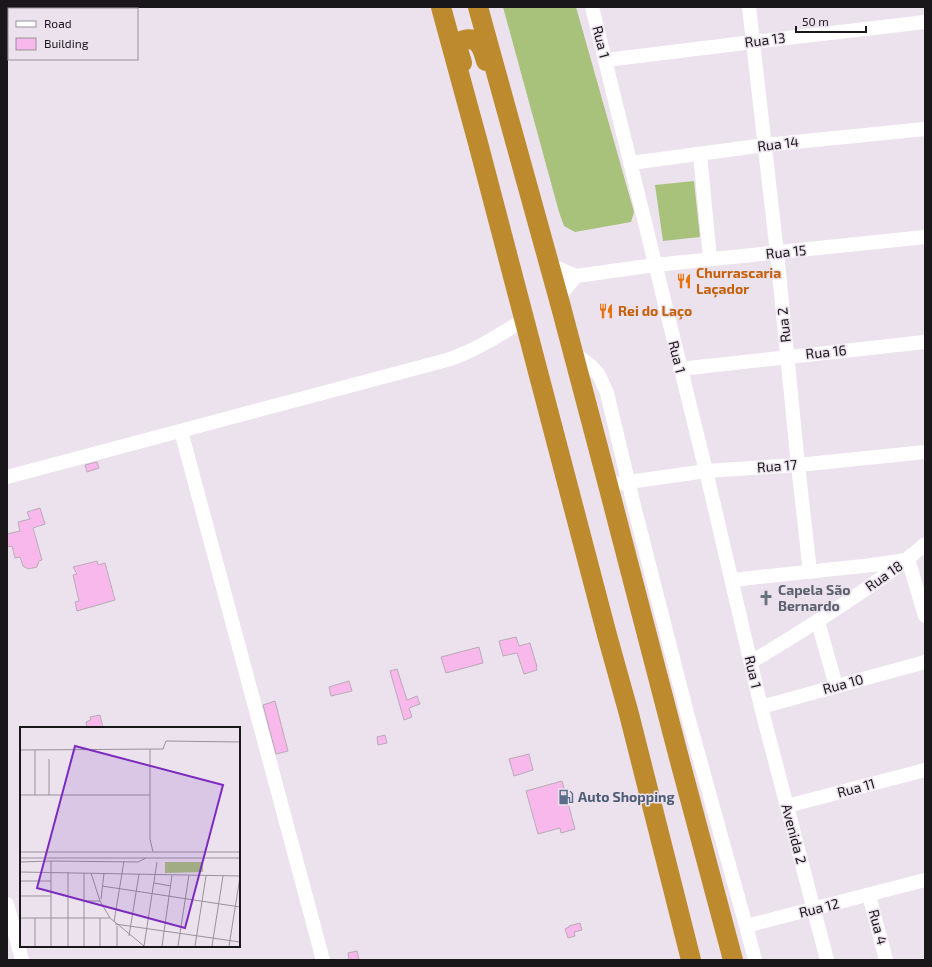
<svg xmlns="http://www.w3.org/2000/svg" width="932" height="967" viewBox="0 0 932 967" font-family="'Exo 2',sans-serif">
  <rect width="100%" height="100%" fill="#ece2ee"/>
  <path fill="#a8c17b" d="M 503,7 L 576,7 L 634,212 L 631,222 L 575,232 L 564,226 L 559,212 Z
    M 694,181 L 700,237 L 663,241 L 655,185 Z"/>
  <path fill="#f9b8ec" stroke="#b7abb5" d="M 97,462 L 99,468 L 87,472 L 85,465 Z
    M 40,508 L 45,524 L 33,528 L 42,560 L 39,561 L 37,567 L 28,569 L 23,566 L 20,557 L 15,558 L 12,546 L 7,547 L 7,534 L 20,531 L 18,522 L 30,519 L 27,512 Z
    M 97,561 L 98,565 L 105,563 L 115,600 L 77,611 L 75,602 L 79,601 L 73,575 L 77,574 L 73,567 Z
    M 516,637 L 519,646 L 530,643 L 537,667 L 536,667 L 537,670 L 524,674 L 517,653 L 503,656 L 499,641 Z
    M 479,647 L 483,663 L 446,673 L 441,657 Z
    M 397,669 L 407,700 L 417,696 L 420,704 L 409,708 L 412,717 L 404,720 L 390,671 Z
    M 349,681 L 352,691 L 331,696 L 329,687 Z
    M 275,701 L 288,751 L 276,754 L 263,705 Z
    M 100,715 L 103,728 L 87,728 L 86,722 L 91,720 L 90,717 Z
    M 385,735 L 387,743 L 378,745 L 377,737 Z
    M 529,754 L 533,770 L 514,776 L 509,759 Z
    M 562,781 L 575,829 L 561,833 L 560,828 L 538,834 L 526,791 Z
    M 580,923 L 582,930 L 574,932 L 575,936 L 568,938 L 565,929 L 569,927 L 569,926 Z
    M 357,951 L 359,960 L 349,960 L 348,953 Z"/>
  <g fill="none" stroke-linecap="round" stroke-linejoin="round">
    <path stroke="#fff" stroke-width="14" d="M 592,7 L 706,471 L 761,707 L 827,960
      M 749,7 L 777,253 L 798,465 L 810,572
      M 606,60 L 753,42 L 925,22
      M 700,154 L 710,259
      M 631,163 L 765,145 L 925,129
      M 550,265 L 576,276 L 558,298
      M 576,276 L 655,265 L 925,237
      M 572,352 L 591,366 L 599,375 L 607,393 L 635,510 L 688,717 L 746,926
      M 680,369 L 925,342
      M 181,431 L 323,960
      M 7,477 L 447,360 C 475,351 499,335 524,320
      M 608,485 L 706,471 L 798,465 L 925,452
      M 908,559 L 925,616
      M 732,580 L 872,565 L 906,560
      M 818,622 L 836,686
      M 751,662 C 786,641 820,620 854,597 C 879,580 903,564 925,544
      M 761,707 L 925,662
      M 787,806 L 925,770
      M 869,895 L 886,960
      M 7,904 L 22,960
      M 755,960 L 746,926 L 925,880"/>
    <path stroke="#be8a2e" stroke-width="20" d="M 441,7 L 478,143 L 607,635 L 629,714 L 691,960
      M 478,7 L 561,307 L 608,485 L 678,754 L 733,960
      M 462,63 C 461,58 458,52 458,47 C 459,38 473,37 478,43 C 483,48 484,55 486,61"/>
  </g>
  <defs>
    <g id="restaurant-bare" transform="scale(1.2)"><path d="M-5-6h1v4h1v-4h1v4h1v-4h1v5L-1.5 .5V6h-2V.5L-5-1ZM5-6V6H3V1.5H1.5Q1.5-4 5-6Z" fill="#e8710a" stroke="#ece2ee" stroke-width="2.5" paint-order="stroke"/></g>
    <g id="church-bare" transform="scale(1.2)"><path d="M-1.2-6h2.4v3.5h3.3v2.4h-3.3V6h-2.4V-.1h-3.3v-2.4h3.3Z" fill="#6b7280" stroke="#ece2ee" stroke-width="2.5" paint-order="stroke"/></g>
    <g id="fuel-bare" transform="scale(1.2)"><path d="M-5.5-6h7V0h2V4h1.3V-2.5L3-4.5l.8-.8L6-3V5H2.5V1h-1V6h-7ZM-4.2-4.7v3.2H.2V-4.7Z" fill="#5c6f8a" stroke="#ece2ee" stroke-width="2.5" paint-order="stroke"/></g>
  </defs>
  <g fill-rule="evenodd">
    <use href="#restaurant-bare" x="684" y="281"/>
    <use href="#restaurant-bare" x="606" y="311"/>
    <use href="#church-bare" x="766" y="598"/>
    <use href="#fuel-bare" x="566" y="797"/>
  </g>
  <g text-anchor="middle" stroke-width="3" stroke-linejoin="round" paint-order="stroke">
    <g font-size="14" fill="#1a171b" stroke="#ece2ee">
      <text transform="translate(765 40) rotate(-7)" y="5">Rua 13</text>
      <text transform="translate(601 42) rotate(76)" y="5">Rua 1</text>
      <text transform="translate(778 144) rotate(-7)" y="5">Rua 14</text>
      <text transform="translate(786 252) rotate(-6)" y="5">Rua 15</text>
      <text transform="translate(784 325) rotate(-96)" y="5">Rua 2</text>
      <text transform="translate(826 352) rotate(-6)" y="5">Rua 16</text>
      <text transform="translate(677 357) rotate(76)" y="5">Rua 1</text>
      <text transform="translate(777 466) rotate(-4)" y="5">Rua 17</text>
      <text transform="translate(884 576) rotate(-35)" y="5">Rua 18</text>
      <text transform="translate(753 672) rotate(77)" y="5">Rua 1</text>
      <text transform="translate(843 684) rotate(-15)" y="5">Rua 10</text>
      <text transform="translate(856 788) rotate(-15)" y="5">Rua 11</text>
      <text transform="translate(794 834) rotate(75)" y="5">Avenida 2</text>
      <text transform="translate(819 908) rotate(-14)" y="5">Rua 12</text>
      <text transform="translate(878 927) rotate(75)" y="5">Rua 4</text>
    </g>
    <g font-size="14" font-weight="bold" fill="#c56008" stroke="#ece2ee" text-anchor="start">
      <text x="696" y="278">Churrascaria<tspan x="696" dy="16">Laçador</tspan></text>
      <text x="618" y="316">Rei do Laço</text>
    </g>
    <g font-size="14" font-weight="bold" fill="#5b616d" stroke="#ece2ee" text-anchor="start">
      <text x="778" y="595">Capela São<tspan x="778" dy="16">Bernardo</tspan></text>
    </g>
    <g font-size="14" font-weight="bold" fill="#4e5e75" stroke="#ece2ee" text-anchor="start">
      <text x="578" y="802">Auto Shopping</text>
    </g>
  </g>
  <g transform="translate(20 727)">
    <rect width="220" height="220" fill="#ece2ee"/>
    <path d="M 145,135 L 183,135 L 183,145 L 145,146 Z" fill="#a8c17b"/>
    <path fill="none" stroke="#98919a" stroke-width="1" d="M 130,22 L 130,112 L 133,125M 0,23 L 143,22 L 146,14 L 220,15M 15,23 L 15,68M 0,68 L 130,68M 29,68 L 29,32M 0,125 L 220,125M 0,131 L 220,131M 31,134 L 118,135 L 126,131M 0,135 L 31,134 L 31,219M 0,145 L 220,149M 64,146 L 64,219M 71,146 L 80,174 L 90,191 L 124,219M 0,154 L 31,154M 134,156 L 151,159M 82,159 L 220,180M 0,169 L 31,169M 81,172 L 84,146M 64,174 L 80,174M 0,191 L 90,191M 80,191 L 80,219M 94,195 L 104,134M 95,197 L 220,215M 109,209 L 119,147M 15,219 L 15,191M 48,219 L 48,145M 97,219 L 97,199M 124,219 L 137,135M 142,219 L 152,148M 158,219 L 169,148M 175,219 L 186,149M 192,219 L 203,149M 209,219 L 220,150"/>
    <path fill="#7b2cbf" fill-opacity="0.15" stroke="#7b2cbf" stroke-width="2" d="M 55,19 L 203,58 L 165,201 L 17,161 Z"/>
    <rect width="220" height="220" fill="none" stroke="#1a171b" stroke-width="2"/>
  </g>
  <rect width="932" height="967" fill="none" stroke="#1a171b" stroke-width="16"/>
  <rect x="8" y="8" width="130" height="52" fill="#ece2ee" stroke="#98919a"/>
  <rect x="16" y="21" width="20" height="6" fill="#ffffff" stroke="#98919a"/>
  <text x="44" y="28" font-size="12" fill="#1a171b">Road</text>
  <rect x="16" y="38" width="20" height="12" fill="#f9b8ec" stroke="#98919a"/>
  <text x="44" y="48" font-size="12" fill="#1a171b">Building</text>
  <path d="M796 26v6h70v-6" fill="none" stroke="#1a171b" stroke-width="2"/>
  <text x="802" y="26" font-size="12" fill="#1a171b" stroke="#ece2ee" stroke-width="3" paint-order="stroke">50 m</text>
</svg>
